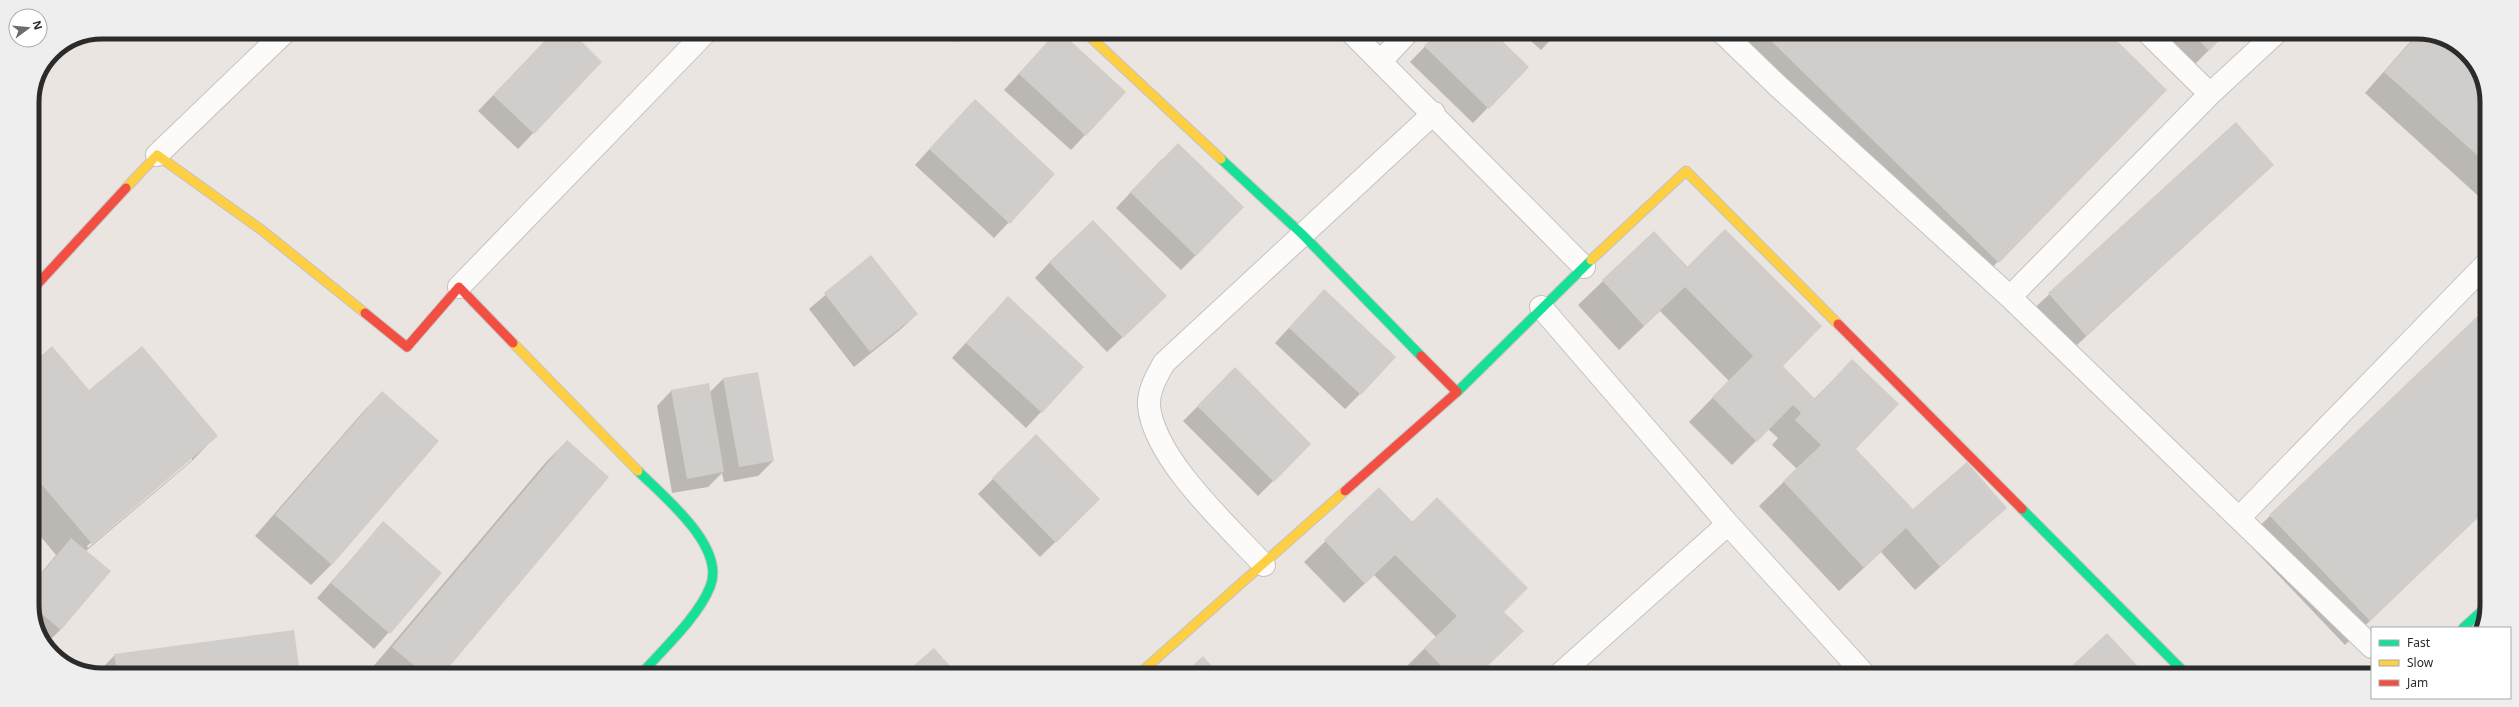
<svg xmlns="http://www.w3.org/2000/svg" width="2519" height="707" viewBox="0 0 2519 707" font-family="'Noto Sans',sans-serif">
  <rect width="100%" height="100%" fill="#eae5e0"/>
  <path fill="#0003" fill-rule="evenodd" d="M 554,32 L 601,62 L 518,149 L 478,111 Z
    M 945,33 L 963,33 L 954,42 Z
    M 1056,33 L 1060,33 L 1125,92 L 1071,150 L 1004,90 Z
    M 1438,33 L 1527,67 L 1473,123 L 1410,62 Z
    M 1522,33 L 1557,33 L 1541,50 Z
    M 1723,34 L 2109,34 L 2166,90 L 1977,283 Z
    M 2151,34 L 2225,34 L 2188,71 Z
    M 2417,34 L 2435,34 L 2487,97 L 2486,203 L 2365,93 Z
    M 960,116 L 1054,174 L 994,238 L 915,165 Z
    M 2235,123 L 2272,165 L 2065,356 L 2028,314 Z
    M 1162,159 L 1196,255 L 1181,270 L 1116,208 Z
    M 1654,232 L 1814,399 L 1852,361 L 1854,449 L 1913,511 L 2005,508 L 1915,590 L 1881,552 L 1839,591 L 1759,506 L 1797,469 L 1772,445 L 1778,438 L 1768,429 L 1732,465 L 1689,422 L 1729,381 L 1660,311 L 1619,350 L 1578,305 Z
    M 871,256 L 917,314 L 901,329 L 854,367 L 809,309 Z
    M 1050,262 L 1150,311 L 1107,352 L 1035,278 Z
    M 1309,306 L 1360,394 L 1345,409 L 1275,343 Z
    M 2486,309 L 2485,510 L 2345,645 L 2245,540 Z
    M 993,313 L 1083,367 L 1026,428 L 952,358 Z
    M 32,365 L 89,392 L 216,436 L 192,461 L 86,551 L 61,629 L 46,644 L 32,610 L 32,584 L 56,555 L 32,526 ZM 192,457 L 192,460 L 88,548 L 87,546 Z
    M 1235,369 L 1273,481 L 1258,496 L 1183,421 Z
    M 723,379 L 773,461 L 758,476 L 724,482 L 722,473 L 708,487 L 672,493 L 657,406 L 672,390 L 709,393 Z
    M 382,392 L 332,564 L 311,585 L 255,536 L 362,413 Z
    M 1036,436 L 1099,499 L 1040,557 L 978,494 Z
    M 567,441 L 608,477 L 443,673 L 378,673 L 372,668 L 546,462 Z
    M 1379,489 L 1503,612 L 1502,652 L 1478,674 L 1409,674 L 1404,669 L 1436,637 L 1374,575 L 1344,603 L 1304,562 Z
    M 383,523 L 441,573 L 374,649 L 317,598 Z
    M 115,655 L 299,673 L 97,673 Z"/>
  <path fill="#d0cdca" d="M 553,32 L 572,32 L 602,62 L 534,134 L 493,95 Z
    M 1055,33 L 1062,33 L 1126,92 L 1086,136 L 1019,74 Z
    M 1437,33 L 1494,33 L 1529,67 L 1489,109 L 1424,46 Z
    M 1764,34 L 2110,34 L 2167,90 L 1999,263 Z
    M 2193,34 L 2226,34 L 2209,51 Z
    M 2418,34 L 2435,34 L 2470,56 L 2487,97 L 2487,164 L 2384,72 Z
    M 975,99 L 1055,174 L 1010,224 L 929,149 Z
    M 2236,122 L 2274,165 L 2086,336 L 2048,293 Z
    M 1178,143 L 1244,207 L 1196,256 L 1130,192 Z
    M 1093,220 L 1167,296 L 1123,338 L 1049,262 Z
    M 1725,229 L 1822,326 L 1783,366 L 1815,399 L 1852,359 L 1899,404 L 1856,449 L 1913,509 L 1967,462 L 2007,508 L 1940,567 L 1906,528 L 1864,568 L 1783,481 L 1821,445 L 1795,420 L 1801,413 L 1793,405 L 1757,442 L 1712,397 L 1753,356 L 1685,287 L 1644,326 L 1602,280 L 1654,231 L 1687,267 Z
    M 871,255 L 918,314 L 870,352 L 824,293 Z
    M 1324,289 L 1396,357 L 1361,395 L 1289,328 Z
    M 1008,296 L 1084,367 L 1042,413 L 966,343 Z
    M 2486,308 L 2485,511 L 2370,621 L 2269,515 Z
    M 52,346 L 89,390 L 142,346 L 218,436 L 92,544 L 32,473 L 32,364 Z
    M 1235,367 L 1311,444 L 1274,482 L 1197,406 Z
    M 758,372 L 774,461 L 739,467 L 723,378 Z
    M 709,383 L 724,472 L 687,479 L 671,390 Z
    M 382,391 L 439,441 L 332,565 L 275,515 Z
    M 1036,434 L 1100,499 L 1056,543 L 992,478 Z
    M 567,440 L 609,477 L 444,673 L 423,673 L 392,647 Z
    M 1379,487 L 1412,522 L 1437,497 L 1528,588 L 1504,612 L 1524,631 L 1479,674 L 1449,674 L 1424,648 L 1457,616 L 1395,555 L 1365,584 L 1324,540 Z
    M 383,521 L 442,573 L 390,634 L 331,583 Z
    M 71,538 L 111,571 L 61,630 L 32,606 L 32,585 Z
    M 294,630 L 300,673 L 117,673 L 114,654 Z
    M 2107,633 L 2146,675 L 2062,675 Z
    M 934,648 L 957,674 L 905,673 Z
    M 1203,656 L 1219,674 L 1184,674 Z"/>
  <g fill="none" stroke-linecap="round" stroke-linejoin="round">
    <g stroke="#c4c3c2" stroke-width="24">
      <path id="street" d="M 1352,33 L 1584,267
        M 1724,34 L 1779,87 L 2010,297 L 2372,647
        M 2149,34 L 2210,94
        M 1381,61 L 1407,33
        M 157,155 L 285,32
        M 459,287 L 705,33
        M 2010,297 L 2210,94 L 2275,34
        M 1541,307 L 1728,524 L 1864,674
        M 2239,518 L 2486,264
        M 1264,565 C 1228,526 1154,459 1149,406 C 1148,390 1157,376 1164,363 L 1434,113
        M 1560,674 L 1728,524"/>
    </g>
    <g stroke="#c4c3c2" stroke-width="11">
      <path id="fast" d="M 1221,159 L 1303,235 L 1421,356
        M 1457,392 L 1591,260
        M 638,471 C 663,496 727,547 710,587 C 698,617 664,648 642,673
        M 2022,509 L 2187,675
        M 2463,628 L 2485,608"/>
    </g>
    <g stroke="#c4c3c2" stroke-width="11">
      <path id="slow" d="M 1086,33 L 1221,159
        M 126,188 L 157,155 L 263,231 L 365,313
        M 1591,260 L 1686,171 L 1838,324
        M 513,343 L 638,471
        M 1139,674 L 1345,491"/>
    </g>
    <g stroke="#c4c3c2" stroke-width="11">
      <path id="jam" d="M 32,290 L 126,188
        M 365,313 L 407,347 L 459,287 L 513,343
        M 1838,324 L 2022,509
        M 1345,491 L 1457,392 L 1421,356"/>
    </g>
    <use href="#street" stroke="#fcfbfa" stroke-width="22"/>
    <use href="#fast" stroke="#16e098" stroke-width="9"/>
    <use href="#slow" stroke="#ffcf43" stroke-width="9"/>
    <use href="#jam" stroke="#f24e42" stroke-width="9"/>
  </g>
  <path d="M0 0H2519V707H0ZM102 39H2417A63 63 0 0 1 2480 102V605A63 63 0 0 1 2417 668H102A63 63 0 0 1 39 605V102A63 63 0 0 1 102 39Z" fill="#eee" fill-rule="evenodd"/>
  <path fill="none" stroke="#2b2b2b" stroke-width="5" d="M102 39H2417A63 63 0 0 1 2480 102V605A63 63 0 0 1 2417 668H102A63 63 0 0 1 39 605V102A63 63 0 0 1 102 39Z"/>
  <rect x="2371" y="627" width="140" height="72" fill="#ffffff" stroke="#aaaaaa"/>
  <rect x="2379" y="640" width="20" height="6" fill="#16e098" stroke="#aaaaaa"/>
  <text x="2407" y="647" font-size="12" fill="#2b2b2b">Fast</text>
  <rect x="2379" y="660" width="20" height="6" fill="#ffcf43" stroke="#aaaaaa"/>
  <text x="2407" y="667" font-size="12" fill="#2b2b2b">Slow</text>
  <rect x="2379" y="680" width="20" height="6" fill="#f24e42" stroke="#aaaaaa"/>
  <text x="2407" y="687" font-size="12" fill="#2b2b2b">Jam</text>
  <g transform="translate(28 28) rotate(74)"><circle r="19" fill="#ffffff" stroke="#aaaaaa"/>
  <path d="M0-3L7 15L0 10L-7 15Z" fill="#6e6c6a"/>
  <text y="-6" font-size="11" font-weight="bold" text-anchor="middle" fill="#2b2b2b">N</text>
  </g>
</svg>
